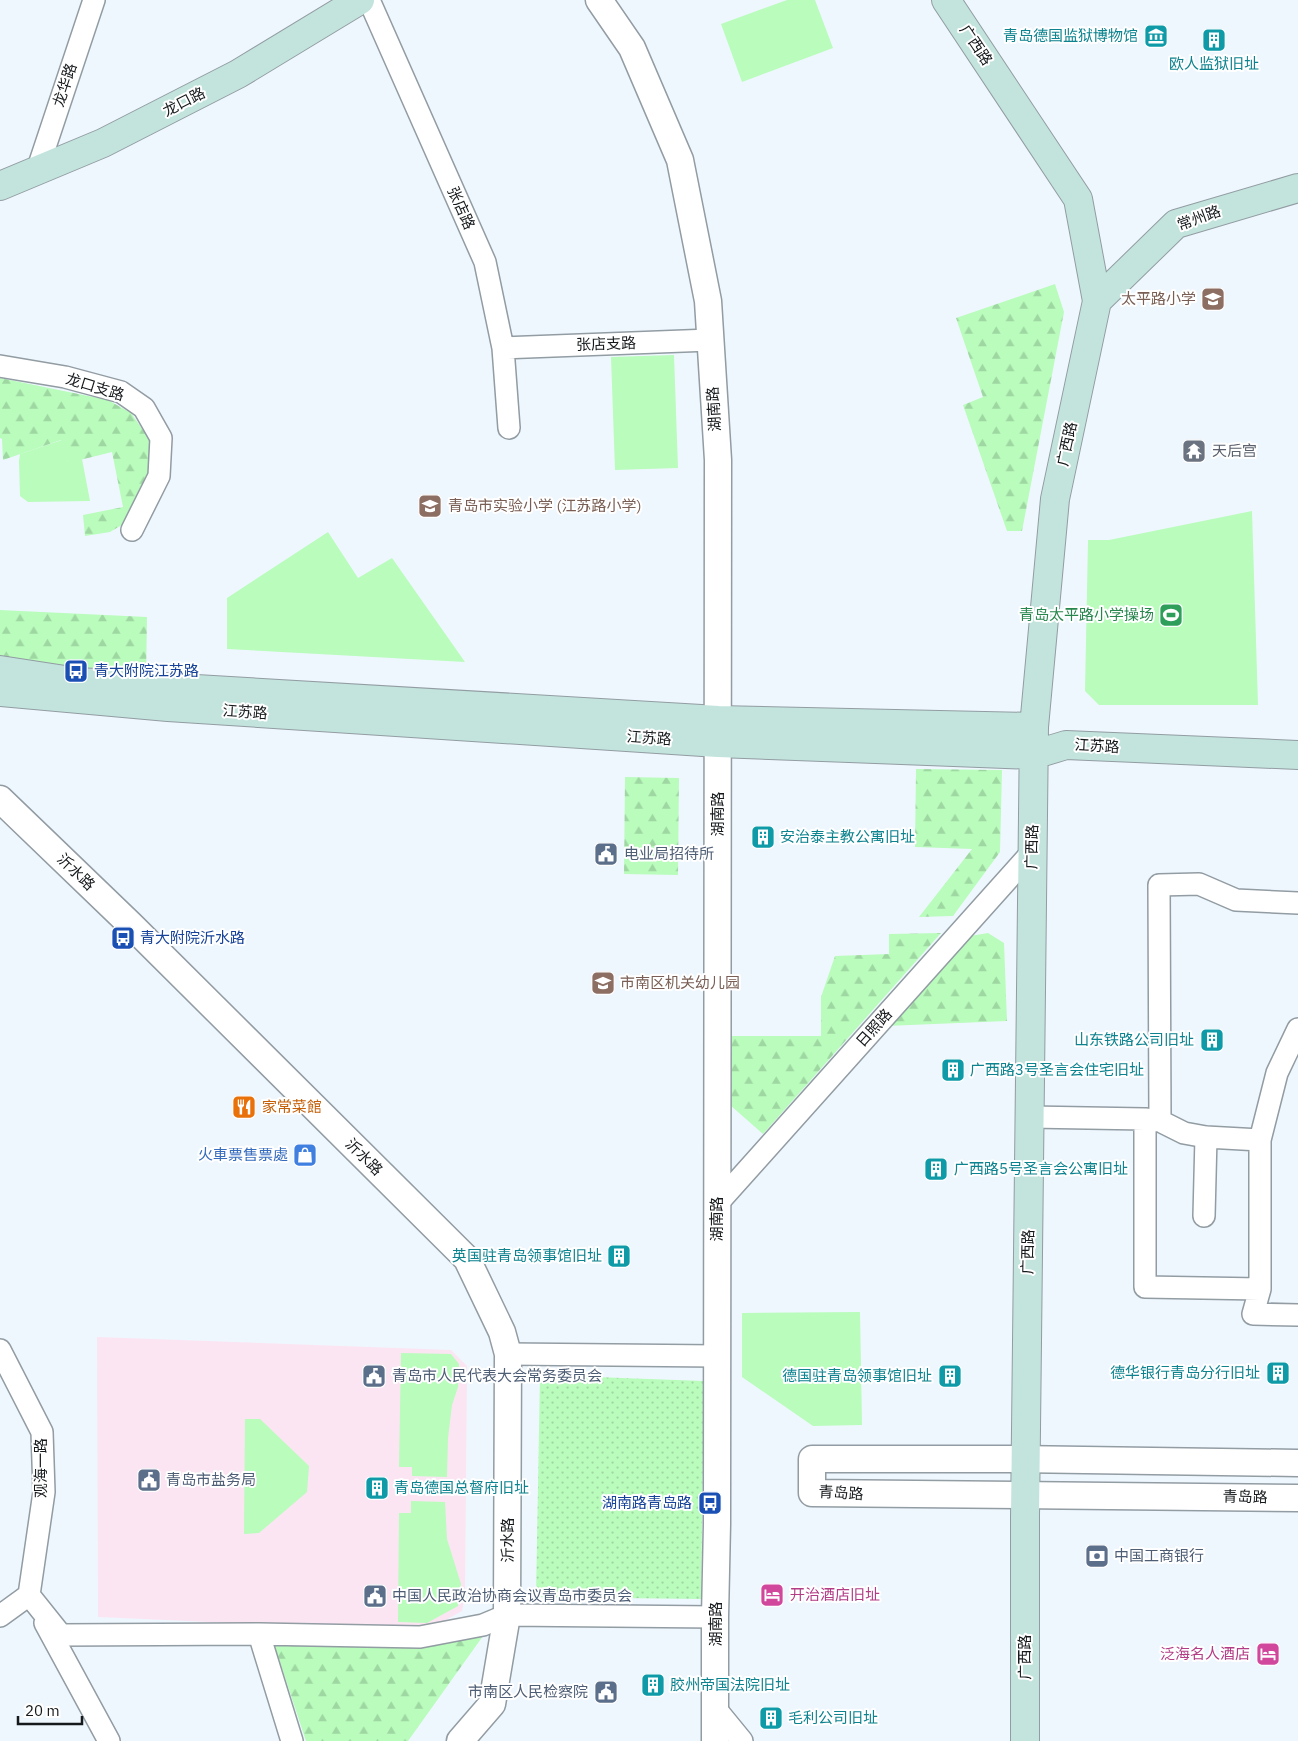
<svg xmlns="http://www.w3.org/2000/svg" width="1298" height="1741" viewBox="0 0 1298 1741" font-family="'IBM Plex Sans','Noto Sans SC',sans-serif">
  <defs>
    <pattern id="forest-firs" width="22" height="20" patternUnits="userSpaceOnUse" patternTransform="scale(1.25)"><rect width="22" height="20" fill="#b9fcbc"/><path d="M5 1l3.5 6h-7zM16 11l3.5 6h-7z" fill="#9ed7a1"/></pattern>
    <pattern id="park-dots" width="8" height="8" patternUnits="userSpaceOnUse" patternTransform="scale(1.25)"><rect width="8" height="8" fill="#b9fcbc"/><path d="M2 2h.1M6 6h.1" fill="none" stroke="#9ed7a1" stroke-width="1.8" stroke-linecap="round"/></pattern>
  </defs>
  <rect width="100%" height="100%" fill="#eff7fe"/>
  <path fill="#fbe5f3" d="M 97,1337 L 451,1350 L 467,1366 L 465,1595 L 462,1611 L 433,1627 L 391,1630 L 98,1617 Z"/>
  <path fill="#b9fcbc" d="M 787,0 L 815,0 L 833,48 L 742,82 L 721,24 Z
    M 674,355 L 678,468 L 615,470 L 611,357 Z
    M 62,440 L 68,462 L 82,459 L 90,501 L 28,502 L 20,496 L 19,461 L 20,454 Z
    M 1252,511 L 1258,705 L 1099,705 L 1085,691 L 1088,540 L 1109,540 Z
    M 328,532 L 358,578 L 392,558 L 465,662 L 227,649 L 227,598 Z
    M 860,1312 L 862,1425 L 813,1426 L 742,1377 L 742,1313 Z
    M 401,1353 L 451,1354 L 459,1364 L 458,1387 L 452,1405 L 448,1438 L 447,1477 L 412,1476 L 412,1467 L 399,1467 Z
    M 245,1419 L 260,1419 L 309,1466 L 307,1492 L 259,1533 L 244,1534 Z
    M 411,1501 L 445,1502 L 447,1539 L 461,1584 L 458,1606 L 427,1623 L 398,1622 L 399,1513 L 411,1513 Z"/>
  <path fill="url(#forest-firs)" d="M 1055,284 L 1064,312 L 1022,531 L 1007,531 L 963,405 L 983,397 L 956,318 Z
    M 0,378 L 108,400 L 131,413 L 150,440 L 151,475 L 127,522 L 110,532 L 85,536 L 83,515 L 123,507 L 112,452 L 68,463 L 61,440 L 3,460 L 2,439 L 0,438 Z
    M 0,610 L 147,617 L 146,679 L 0,670 Z
    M 916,769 L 1002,770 L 1000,852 L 953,916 L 919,917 L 972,849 L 915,847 Z
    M 625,777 L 679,778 L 678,875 L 624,874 Z
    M 941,933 L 763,1134 L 730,1105 L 730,1036 L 821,1036 L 821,997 L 835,956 L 889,954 L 889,934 Z
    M 988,933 L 1004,943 L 1007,1021 L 886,1026 L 970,936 Z
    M 483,1636 L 408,1741 L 306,1741 L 274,1644 L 420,1648 Z"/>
  <path fill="url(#park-dots)" d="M 540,1375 L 704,1381 L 701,1599 L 536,1597 Z"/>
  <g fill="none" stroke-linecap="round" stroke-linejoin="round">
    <g stroke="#929ca3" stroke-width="24">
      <path id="minor" d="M 369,0 L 485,262 L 503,348 L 509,428
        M 37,171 L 94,0
        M 503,348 L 710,340
        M 0,366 L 65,377 L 121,392 L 144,408 L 161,438 L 159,476 L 132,530
        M 1030,1117 L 1145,1119 L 1160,1121 L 1184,1133 L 1206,1137 L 1260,1140 L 1260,1289 L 1253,1314 L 1298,1315
        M 1145,1119 L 1145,1287 L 1260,1289
        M 1160,1121 L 1159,885 L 1199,884 L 1236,900 L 1298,903
        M 1260,1140 L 1277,1073 L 1298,1029
        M 717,1204 L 1032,852
        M 1204,1216 L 1206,1137
        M 0,1350 L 42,1432 L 44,1492 L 29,1595 L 0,1616
        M 508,1354 L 717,1356
        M 29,1595 L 61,1635 L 259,1634 L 420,1637 L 483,1625 L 507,1615 L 715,1617
        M 45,1623 L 109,1741
        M 259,1634 L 292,1741
        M 715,1708 L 742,1741"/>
    </g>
    <g stroke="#929ca3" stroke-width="29">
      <path id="tertiary" d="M 599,0 L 632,48 L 680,160 L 708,301 L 718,460 L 717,1524 L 715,1617 L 715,1741
        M 0,799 L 131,925 L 467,1259 L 502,1332 L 508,1354 L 507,1615 L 492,1704 L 460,1741
        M 1298,1463 L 1009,1459 L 812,1459 L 812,1493 L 1298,1498"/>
    </g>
    <g stroke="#929ca3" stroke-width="30">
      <path id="secondary" d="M 946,0 L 1078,199 L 1097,301 L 1055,499 L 1034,727 L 1025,1517 L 1025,1741
        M 0,186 L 103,143 L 238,74 L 360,0
        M 1097,301 L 1176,224 L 1298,188
        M 0,670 L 78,682 L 718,720 L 1034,727
        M 0,692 L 168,707 L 718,743 L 1033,755 L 1066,745 L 1298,755"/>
    </g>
    <use href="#minor" stroke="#fff" stroke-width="21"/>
    <use href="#tertiary" stroke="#fff" stroke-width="26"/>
    <use href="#secondary" stroke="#c2e4dc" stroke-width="28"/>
  </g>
  <defs>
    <g id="museum-square" transform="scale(1.25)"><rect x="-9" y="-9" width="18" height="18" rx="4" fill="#0f9aa8" stroke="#fff"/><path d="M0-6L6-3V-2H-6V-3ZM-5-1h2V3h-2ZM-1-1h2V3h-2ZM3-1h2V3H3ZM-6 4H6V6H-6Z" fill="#fff"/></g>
    <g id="building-square" transform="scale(1.25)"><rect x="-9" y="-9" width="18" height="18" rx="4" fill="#0f9aa8" stroke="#fff"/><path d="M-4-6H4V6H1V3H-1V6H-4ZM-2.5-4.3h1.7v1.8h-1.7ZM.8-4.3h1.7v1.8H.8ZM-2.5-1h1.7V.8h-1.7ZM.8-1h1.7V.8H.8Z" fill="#fff"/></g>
    <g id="school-square" transform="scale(1.25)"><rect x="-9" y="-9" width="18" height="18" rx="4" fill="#8d6e63" stroke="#fff"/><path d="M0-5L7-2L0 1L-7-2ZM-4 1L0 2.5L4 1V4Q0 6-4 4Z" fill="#fff"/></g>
    <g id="temple-square" transform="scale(1.25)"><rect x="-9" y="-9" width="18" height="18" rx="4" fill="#6b7280" stroke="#fff"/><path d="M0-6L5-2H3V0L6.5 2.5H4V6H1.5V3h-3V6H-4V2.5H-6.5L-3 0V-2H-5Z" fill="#fff"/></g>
    <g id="stadium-square" transform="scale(1.25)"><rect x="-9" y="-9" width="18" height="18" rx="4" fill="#2e9e5b" stroke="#fff"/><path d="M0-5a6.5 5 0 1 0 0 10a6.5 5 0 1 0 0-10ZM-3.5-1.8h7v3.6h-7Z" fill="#fff"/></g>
    <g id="bus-square" transform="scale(1.25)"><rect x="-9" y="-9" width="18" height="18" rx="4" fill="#1a4fb4" stroke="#fff"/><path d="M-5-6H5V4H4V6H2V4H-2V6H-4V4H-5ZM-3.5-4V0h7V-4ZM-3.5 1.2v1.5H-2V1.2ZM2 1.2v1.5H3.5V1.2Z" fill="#fff"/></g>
    <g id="civic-square" transform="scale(1.25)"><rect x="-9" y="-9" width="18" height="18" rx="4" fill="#5c6f8a" stroke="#fff"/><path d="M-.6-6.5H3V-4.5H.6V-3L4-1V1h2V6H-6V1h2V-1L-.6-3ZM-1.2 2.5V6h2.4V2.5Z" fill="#fff"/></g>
    <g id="restaurant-square" transform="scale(1.25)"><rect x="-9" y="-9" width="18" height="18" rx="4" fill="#e8710a" stroke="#fff"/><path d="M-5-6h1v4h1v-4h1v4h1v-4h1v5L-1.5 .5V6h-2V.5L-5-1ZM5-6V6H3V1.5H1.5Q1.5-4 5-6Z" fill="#fff"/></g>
    <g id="shop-square" transform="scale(1.25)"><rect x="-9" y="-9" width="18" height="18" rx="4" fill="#3f7fe0" stroke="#fff"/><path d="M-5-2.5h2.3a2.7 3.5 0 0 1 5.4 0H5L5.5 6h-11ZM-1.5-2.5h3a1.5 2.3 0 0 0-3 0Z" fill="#fff"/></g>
    <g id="bank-square" transform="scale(1.25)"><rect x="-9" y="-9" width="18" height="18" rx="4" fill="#5c6f8a" stroke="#fff"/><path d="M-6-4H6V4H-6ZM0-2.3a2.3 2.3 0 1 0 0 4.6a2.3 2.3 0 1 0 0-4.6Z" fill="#fff"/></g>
    <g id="hotel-square" transform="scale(1.25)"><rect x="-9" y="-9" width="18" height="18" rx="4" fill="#d1479c" stroke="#fff"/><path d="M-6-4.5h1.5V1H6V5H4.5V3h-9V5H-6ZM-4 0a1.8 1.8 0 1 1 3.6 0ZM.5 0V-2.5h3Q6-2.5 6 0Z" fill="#fff"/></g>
  </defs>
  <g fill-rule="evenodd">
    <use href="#museum-square" x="1156" y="36"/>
    <use href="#building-square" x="1214" y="40"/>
    <use href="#school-square" x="1213" y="299"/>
    <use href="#temple-square" x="1194" y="451"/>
    <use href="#school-square" x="430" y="506"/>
    <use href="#stadium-square" x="1171" y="615"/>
    <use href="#bus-square" x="76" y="671"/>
    <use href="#building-square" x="763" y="837"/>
    <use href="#civic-square" x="606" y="854"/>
    <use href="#bus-square" x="123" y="938"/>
    <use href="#school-square" x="603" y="983"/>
    <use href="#building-square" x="1212" y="1040"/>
    <use href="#building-square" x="953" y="1070"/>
    <use href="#restaurant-square" x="244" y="1107"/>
    <use href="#shop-square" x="305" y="1155"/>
    <use href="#building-square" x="936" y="1169"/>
    <use href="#building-square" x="619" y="1256"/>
    <use href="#building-square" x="1278" y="1373"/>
    <use href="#civic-square" x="374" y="1376"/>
    <use href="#building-square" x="950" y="1376"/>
    <use href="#civic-square" x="149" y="1480"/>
    <use href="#building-square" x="377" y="1488"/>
    <use href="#bus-square" x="710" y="1503"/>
    <use href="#bank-square" x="1097" y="1556"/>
    <use href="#hotel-square" x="772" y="1595"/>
    <use href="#civic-square" x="375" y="1596"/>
    <use href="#hotel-square" x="1268" y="1654"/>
    <use href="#building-square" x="653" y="1685"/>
    <use href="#civic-square" x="606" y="1692"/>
    <use href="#building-square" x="771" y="1718"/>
  </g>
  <g text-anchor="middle" stroke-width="4" stroke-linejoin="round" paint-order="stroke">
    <g font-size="15" fill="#0d838f" stroke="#fff" text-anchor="start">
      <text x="1138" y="41" text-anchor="end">青岛德国监狱博物馆</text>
      <text x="1214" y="69" text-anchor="middle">欧人监狱旧址</text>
      <text x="780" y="842">安治泰主教公寓旧址</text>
      <text x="1194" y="1045" text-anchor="end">山东铁路公司旧址</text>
      <text x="970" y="1075">广西路3号圣言会住宅旧址</text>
      <text x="954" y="1174">广西路5号圣言会公寓旧址</text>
      <text x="602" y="1261" text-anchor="end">英国驻青岛领事馆旧址</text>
      <text x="1260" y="1378" text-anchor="end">德华银行青岛分行旧址</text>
      <text x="932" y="1381" text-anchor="end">德国驻青岛领事馆旧址</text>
      <text x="394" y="1493">青岛德国总督府旧址</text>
      <text x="670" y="1690">胶州帝国法院旧址</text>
      <text x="788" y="1723">毛利公司旧址</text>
    </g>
    <g font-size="15" fill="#15191b" stroke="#fff">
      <text transform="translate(976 45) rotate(56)" y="5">广西路</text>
      <text transform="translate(65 85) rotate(-72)" y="5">龙华路</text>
      <text transform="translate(184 102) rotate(-27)" y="5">龙口路</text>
      <text transform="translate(461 208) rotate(66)" y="5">张店路</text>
      <text transform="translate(1199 218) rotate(-20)" y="5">常州路</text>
      <text transform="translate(606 344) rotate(-2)" y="5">张店支路</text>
      <text transform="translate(95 387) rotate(17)" y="5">龙口支路</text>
      <text transform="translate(714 409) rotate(-93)" y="5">湖南路</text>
      <text transform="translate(1067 444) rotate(-78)" y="5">广西路</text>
      <text transform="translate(245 712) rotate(4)" y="5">江苏路</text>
      <text transform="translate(649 738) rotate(4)" y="5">江苏路</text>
      <text transform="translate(1097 746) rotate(3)" y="5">江苏路</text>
      <text transform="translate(718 814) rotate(-90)" y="5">湖南路</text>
      <text transform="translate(1032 847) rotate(-89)" y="5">广西路</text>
      <text transform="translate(76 872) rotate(44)" y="5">沂水路</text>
      <text transform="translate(874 1028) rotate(-48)" y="5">日照路</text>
      <text transform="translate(364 1157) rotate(45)" y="5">沂水路</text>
      <text transform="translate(717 1219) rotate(-90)" y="5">湖南路</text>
      <text transform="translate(1028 1252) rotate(-89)" y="5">广西路</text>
      <text transform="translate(41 1468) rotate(-90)" y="5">观海一路</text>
      <text transform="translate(841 1493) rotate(3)" y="5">青岛路</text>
      <text transform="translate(1245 1497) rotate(1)" y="5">青岛路</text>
      <text transform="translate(508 1540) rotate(-90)" y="5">沂水路</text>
      <text transform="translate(716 1624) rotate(-90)" y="5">湖南路</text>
      <text transform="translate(1025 1657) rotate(-90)" y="5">广西路</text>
    </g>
    <g font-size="15" fill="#785e54" stroke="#fff" text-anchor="start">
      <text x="1196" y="304" text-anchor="end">太平路小学</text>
      <text x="448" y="511">青岛市实验小学 (江苏路小学)</text>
      <text x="620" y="988">市南区机关幼儿园</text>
    </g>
    <g font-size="15" fill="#5b616d" stroke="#fff" text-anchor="start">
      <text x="1212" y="456">天后宫</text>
    </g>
    <g font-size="15" fill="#27864d" stroke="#fff" text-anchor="end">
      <text x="1154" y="620">青岛太平路小学操场</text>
    </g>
    <g font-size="15" fill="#164399" stroke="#fff" text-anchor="start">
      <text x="94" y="676">青大附院江苏路</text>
      <text x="140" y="943">青大附院沂水路</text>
      <text x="692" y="1508" text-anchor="end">湖南路青岛路</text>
    </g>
    <g font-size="15" fill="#4e5e75" stroke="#fff" text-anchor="start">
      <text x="624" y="859">电业局招待所</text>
      <text x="392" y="1381">青岛市人民代表大会常务委员会</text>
      <text x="166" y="1485">青岛市盐务局</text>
      <text x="1114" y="1561">中国工商银行</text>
      <text x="392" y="1601">中国人民政治协商会议青岛市委员会</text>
      <text x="588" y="1697" text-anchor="end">市南区人民检察院</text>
    </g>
    <g font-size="15" fill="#c56008" stroke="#fff" text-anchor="start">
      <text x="262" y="1112">家常菜館</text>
    </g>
    <g font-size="15" fill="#366cbe" stroke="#fff" text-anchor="end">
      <text x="288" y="1160">火車票售票處</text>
    </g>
    <g font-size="15" fill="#b23c85" stroke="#fff" text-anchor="start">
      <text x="790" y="1600">开治酒店旧址</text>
      <text x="1250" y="1659" text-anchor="end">泛海名人酒店</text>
    </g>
  </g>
  <path d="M18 1716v8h64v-8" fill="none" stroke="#15191b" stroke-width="2.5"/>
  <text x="25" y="1716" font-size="15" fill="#15191b" stroke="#ffffff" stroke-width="4" paint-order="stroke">20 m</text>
</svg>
